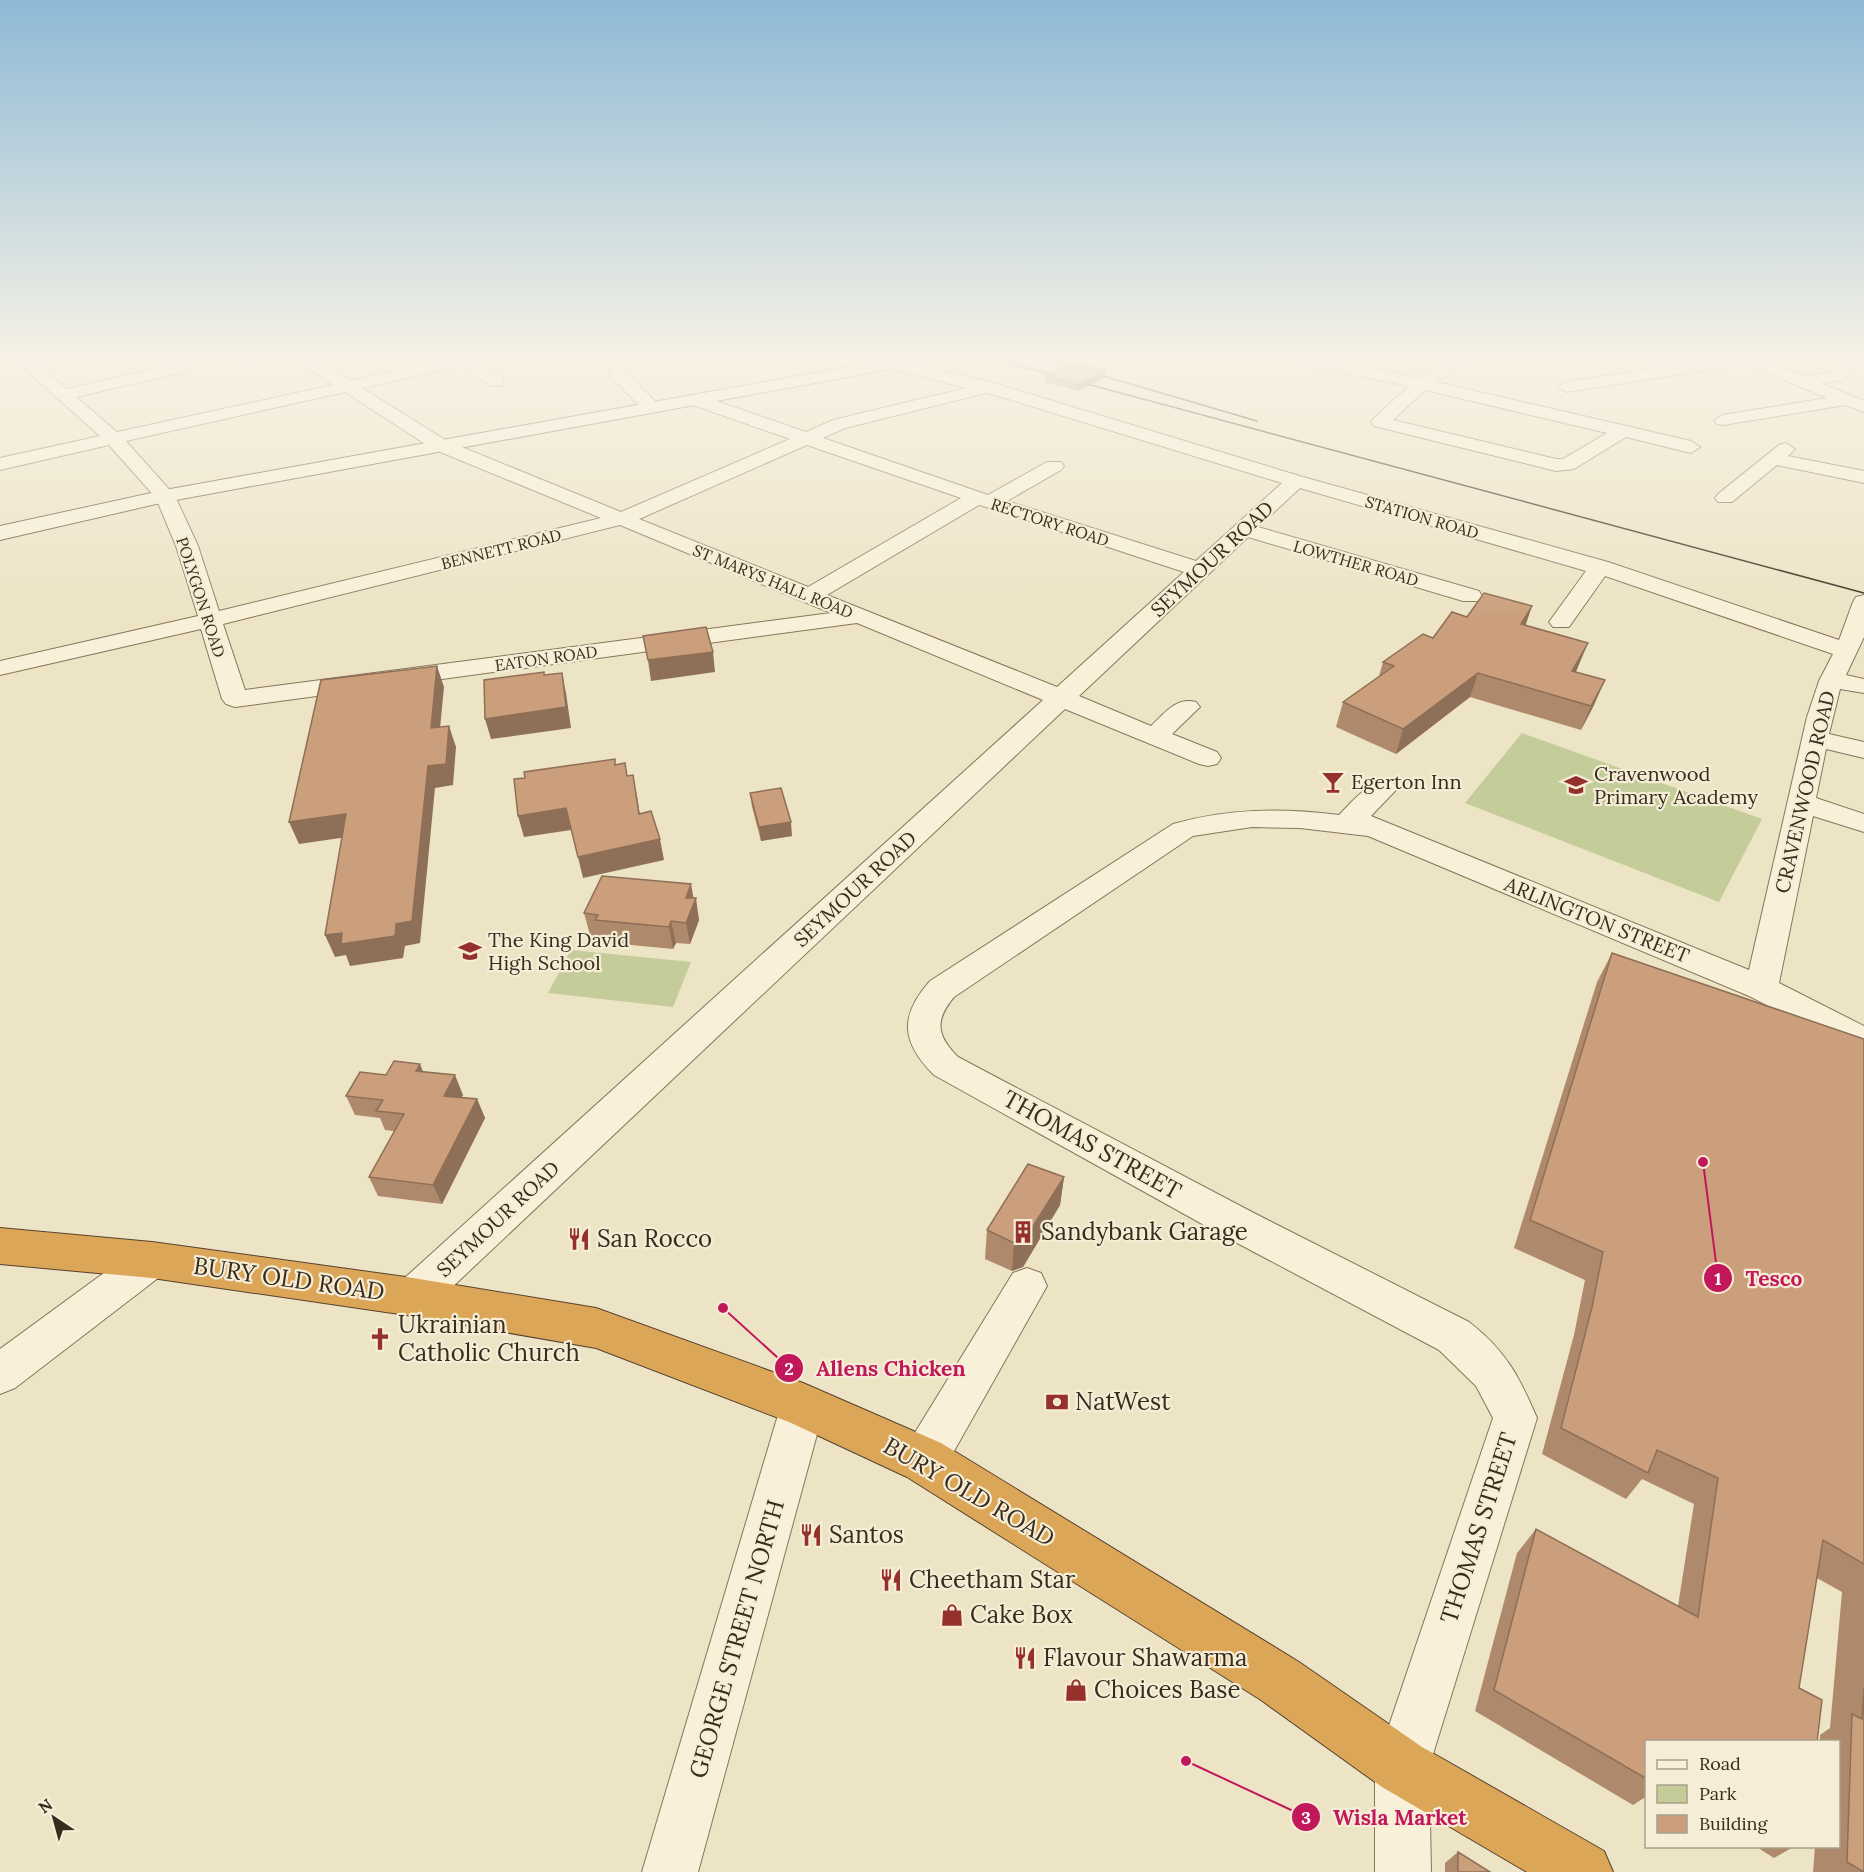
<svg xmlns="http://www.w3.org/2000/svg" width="1864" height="1872" viewBox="0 0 1864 1872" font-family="Lora,serif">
  <rect width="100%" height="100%" fill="#ede3c5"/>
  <path fill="#c4cc99" d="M 1522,733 L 1762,819 L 1719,902 L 1465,803 Z
    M 571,950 L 691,962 L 673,1007 L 548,993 Z"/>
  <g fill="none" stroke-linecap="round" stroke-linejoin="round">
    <g stroke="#88755b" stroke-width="2">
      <path id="street" d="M 10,356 L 27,356 L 67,389 L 171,365 L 160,356 C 173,356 185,354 189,368 L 187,371 L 76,397 L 117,432 L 333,385 L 291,356 L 310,356 L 350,381 L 463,356 L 492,356 L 490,359 L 479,362 L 502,378 L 504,382 L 502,386 L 490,386 L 462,366 L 362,388 L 447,441 L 621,512 L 790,439 L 690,404 L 687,400 L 690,396 L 702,396 L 806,432 L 833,420 L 966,388 L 883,367 L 881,364 L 889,359 L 994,383 L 1303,477 L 1608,562 L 1839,640 L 1853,602 L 1856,597 L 1864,595 L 1864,637 L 1846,675 L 1864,679 L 1864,693 L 1840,689 L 1829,734 L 1864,742 L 1864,758 L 1826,749 L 1816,798 L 1864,814 L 1864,832 L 1813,816 L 1779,983 L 1864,1026 L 1864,1054 L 1749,996 L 1368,836 L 1300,828 L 1252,827 L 1193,836 L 954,997 C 934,1021 937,1036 958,1057 L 1250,1211 L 1469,1322 C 1506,1351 1519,1376 1537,1418 L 1429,1767 L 1431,1872 L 1375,1872 L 1375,1767 L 1493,1418 L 1476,1386 L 1439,1350 L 1222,1235 L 934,1075 C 901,1042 899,1016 930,981 L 1173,824 C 1229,808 1282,808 1339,815 C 1354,800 1370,778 1393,783 L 1397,789 L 1371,816 L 1749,970 L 1807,717 L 1819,681 L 1833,654 L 1605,576 L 1569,627 L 1553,627 L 1549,622 L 1586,571 L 1300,488 L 1258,527 L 1479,591 L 1482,596 L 1479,601 L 1463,601 L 1248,537 L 1079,696 L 1151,726 C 1165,713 1176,697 1196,702 L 1200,707 L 1172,734 L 1217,752 L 1221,758 L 1217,764 L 1208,766 L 1199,764 L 1065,709 L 428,1310 L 413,1315 L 398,1310 L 392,1297 L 398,1284 L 1043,700 L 857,623 L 235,707 L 226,704 L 222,699 L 201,629 L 0,675 L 0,661 L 198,616 L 176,546 L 156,498 L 109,445 L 0,470 L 0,458 L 100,436 ZM 345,392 L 433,449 L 601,518 L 219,611 L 198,546 L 175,496 L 126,441 ZM 986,393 L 1005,398 L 1282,483 L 1196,561 L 1007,501 L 1061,470 L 1064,466 L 1061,462 L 1047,462 L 988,495 L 823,438 L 845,428 ZM 807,445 L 961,498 L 808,587 L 639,519 ZM 979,505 L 983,506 L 1184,572 L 1057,687 L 827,595 ZM 620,525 L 831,613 L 245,690 L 223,624 Z
        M 1275,356 L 1306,356 L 1419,378 L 1452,356 L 1476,356 L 1436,382 L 1691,441 L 1700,447 L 1691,453 L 1626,437 L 1574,469 L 1556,471 L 1374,426 L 1371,422 L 1374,418 L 1409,386 L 1283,361 ZM 1425,390 L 1607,433 L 1563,459 L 1556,459 L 1393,420 Z
        M 1733,356 L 1754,356 L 1803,376 L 1833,372 L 1843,356 L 1859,356 L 1844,380 L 1821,383 L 1864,401 L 1864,412 L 1845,405 L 1723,425 L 1717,424 L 1714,420 L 1723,415 L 1827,398 L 1746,364 L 1566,392 L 1558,387 L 1566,382 Z
        M 616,367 L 622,368 L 658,404 L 661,408 L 658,412 L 646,412 L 610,376 L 608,372 Z
        M 1786,443 L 1795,449 L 1788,456 L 1864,471 L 1864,483 L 1777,465 L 1732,502 L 1718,502 L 1715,498 L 1718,494 L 1779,445 Z
        M 152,1243 L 166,1248 L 172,1260 L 166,1272 L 15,1388 L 0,1394 L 0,1349 L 138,1248 Z
        M 1027,1268 L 1041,1273 L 1047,1286 L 940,1476 L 924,1482 L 908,1476 L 901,1460 L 908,1444 L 1013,1273 Z
        M 803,1384 L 819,1390 L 825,1405 L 698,1872 L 642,1872 L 781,1405 L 787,1390 Z"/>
    </g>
    <g stroke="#6a563f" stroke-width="2">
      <path id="secondary" d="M 909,356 L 943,356 L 935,361 L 165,502 L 0,540 L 0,526 L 165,490 Z"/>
    </g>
    <g stroke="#56432f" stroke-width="2">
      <path id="highway" d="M 0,1228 L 152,1242 L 413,1278 L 596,1308 L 803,1383 L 941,1443 L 1299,1662 L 1422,1747 L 1604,1851 L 1613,1872 L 1527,1872 L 1382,1787 L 1261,1700 L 907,1477 L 789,1422 L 596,1348 L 413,1316 L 152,1278 L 0,1264 Z"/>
    </g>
    <use href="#street" fill="#f8f0d8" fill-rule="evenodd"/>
    <use href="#secondary" fill="#f8f0d8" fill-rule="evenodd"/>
    <use href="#highway" fill="#dba658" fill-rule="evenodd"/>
    <path stroke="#392c1f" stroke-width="1.5" d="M 983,356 L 1864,593
      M 1035,356 L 1257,421"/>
  </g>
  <path fill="#af896b" d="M 1046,376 L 1105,377 L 1078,391 L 1045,382 Z
    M 1467,617 L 1526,626 L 1578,667 L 1576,672 L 1594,705 L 1581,730 L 1470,697 L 1396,754 L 1336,727 L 1343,702 L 1379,676 L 1383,662 L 1433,638 Z
    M 750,793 L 792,836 L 761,841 L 752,807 Z
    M 694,898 L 699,920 L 690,944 L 676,943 L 673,949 L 600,942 L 599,936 L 590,935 L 584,913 Z
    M 1612,953 L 1864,1039 L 1864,1872 L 1813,1872 L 1815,1846 L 1839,1846 L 1839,1742 L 1820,1742 L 1820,1735 L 1830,1728 L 1842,1592 L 1817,1578 L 1647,1742 L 1647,1796 L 1633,1805 L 1475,1711 L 1517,1553 L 1536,1529 L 1678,1606 L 1694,1504 L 1642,1479 L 1626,1499 L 1542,1454 L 1574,1335 L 1585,1280 L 1514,1248 L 1597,982 Z
    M 423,1071 L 463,1095 L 461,1097 L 477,1099 L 485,1118 L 442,1204 L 378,1196 L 369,1177 L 394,1131 L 385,1130 L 380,1118 L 355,1115 L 346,1096 L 386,1075 Z
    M 1064,1177 L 1060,1205 L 1023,1267 L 1012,1271 L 985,1259 L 987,1230 Z
    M 1755,1846 L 1795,1846 L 1774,1858 Z
    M 1458,1852 L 1490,1872 L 1445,1872 L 1445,1863 Z"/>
  <path fill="#8e6f57" d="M 1106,371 L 1105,377 L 1078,391 L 1079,385 Z
    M 1532,606 L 1524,630 L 1521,624 Z
    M 1588,643 L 1578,667 L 1563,695 L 1572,671 Z
    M 713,652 L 715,672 L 651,681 L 648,660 Z
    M 437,666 L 444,687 L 438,749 L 431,728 Z
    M 562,673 L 566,693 L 571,728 L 491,739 L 485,719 Z
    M 1478,673 L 1470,697 L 1396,754 L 1403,729 Z
    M 1605,680 L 1594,705 L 1581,730 L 1591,706 Z
    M 449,726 L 456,747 L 453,785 L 435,788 L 420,943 L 405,946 L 403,958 L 350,966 L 346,955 L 335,957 L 325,935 L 396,924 L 428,766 Z
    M 633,775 L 637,796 L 643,835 L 639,814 Z
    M 566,808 L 571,830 L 524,837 L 518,816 Z
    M 346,814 L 354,836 L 299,844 L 289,822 Z
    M 791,822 L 792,836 L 761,841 L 759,827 Z
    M 660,839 L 664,860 L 583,878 L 578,857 Z
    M 691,884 L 694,901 L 696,898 L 699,920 L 690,944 L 686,923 L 686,898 Z
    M 671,921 L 676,943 L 673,949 L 669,927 Z
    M 420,1064 L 428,1084 L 416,1071 Z
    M 455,1075 L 463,1095 L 452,1115 L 444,1096 Z
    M 477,1099 L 485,1118 L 442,1204 L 433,1185 Z
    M 1064,1177 L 1060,1205 L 1023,1267 L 1012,1271 L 1014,1243 Z"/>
  <path fill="#cb9f7c" stroke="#8e6f57" stroke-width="1.5" d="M 1073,363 L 1106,371 L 1079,385 L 1046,376 Z
    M 1484,593 L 1532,606 L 1521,624 L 1588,643 L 1572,671 L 1605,680 L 1591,706 L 1478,673 L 1403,729 L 1343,702 L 1394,666 L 1383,662 L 1423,634 L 1433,638 L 1452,612 L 1467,617 Z
    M 706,627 L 713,652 L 648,660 L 643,636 Z
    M 437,666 L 431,728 L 449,726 L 446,764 L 428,766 L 412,921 L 396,924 L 395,936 L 341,944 L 342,933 L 325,935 L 346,814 L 289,822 L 321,680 Z
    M 544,672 L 544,675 L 562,673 L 566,707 L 485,719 L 484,680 Z
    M 615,759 L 615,765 L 625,763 L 627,776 L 633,775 L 639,814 L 651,811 L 660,839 L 578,857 L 566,808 L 518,816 L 514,779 L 525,778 L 524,772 Z
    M 781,788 L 791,822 L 759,827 L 750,793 Z
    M 602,876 L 691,884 L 686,898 L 696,898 L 686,923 L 671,921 L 669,927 L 595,920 L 598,915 L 584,913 Z
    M 1612,953 L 1864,1039 L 1864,1564 L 1823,1540 L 1799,1688 L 1822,1700 L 1817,1742 L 1647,1742 L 1647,1779 L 1494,1690 L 1536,1529 L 1698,1617 L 1718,1478 L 1657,1450 L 1648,1473 L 1561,1428 L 1592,1307 L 1603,1252 L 1530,1220 Z
    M 394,1061 L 420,1064 L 416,1071 L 455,1075 L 444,1096 L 477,1099 L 433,1185 L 369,1177 L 404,1114 L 376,1111 L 383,1100 L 346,1096 L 360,1072 L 386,1075 Z
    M 1028,1164 L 1064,1177 L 1025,1239 L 1014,1243 L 987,1230 Z
    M 1864,1688 L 1864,1872 L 1847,1862 L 1852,1714 L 1862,1719 Z
    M 1458,1852 L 1490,1872 L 1458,1872 Z"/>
  <linearGradient id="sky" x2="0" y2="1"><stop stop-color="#8eb9d6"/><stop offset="0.58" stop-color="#f7f2e5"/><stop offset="1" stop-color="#f7f2e5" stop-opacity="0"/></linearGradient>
  <rect width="1864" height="618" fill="url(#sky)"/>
  <defs>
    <g id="bar-bare" transform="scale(1.8)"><path d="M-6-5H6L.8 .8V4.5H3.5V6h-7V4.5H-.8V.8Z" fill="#96302d" stroke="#f5edd5" stroke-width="2.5" paint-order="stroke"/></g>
    <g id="school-bare" transform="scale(1.8)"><path d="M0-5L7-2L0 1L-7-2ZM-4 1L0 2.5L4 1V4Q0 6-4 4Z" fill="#96302d" stroke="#f5edd5" stroke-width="2.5" paint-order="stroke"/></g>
    <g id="building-bare" transform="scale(1.8)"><path d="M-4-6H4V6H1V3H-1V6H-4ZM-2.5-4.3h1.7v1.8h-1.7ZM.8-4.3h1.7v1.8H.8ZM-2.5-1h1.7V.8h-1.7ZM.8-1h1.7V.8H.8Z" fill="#96302d" stroke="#f5edd5" stroke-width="2.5" paint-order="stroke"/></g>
    <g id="restaurant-bare" transform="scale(1.8)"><path d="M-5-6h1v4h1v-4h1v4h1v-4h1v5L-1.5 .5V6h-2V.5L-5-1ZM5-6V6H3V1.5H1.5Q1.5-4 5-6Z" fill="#96302d" stroke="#f5edd5" stroke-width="2.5" paint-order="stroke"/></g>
    <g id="church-bare" transform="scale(1.8)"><path d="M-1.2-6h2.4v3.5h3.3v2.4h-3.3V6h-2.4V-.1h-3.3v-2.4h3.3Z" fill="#96302d" stroke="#f5edd5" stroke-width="2.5" paint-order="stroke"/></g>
    <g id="bank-bare" transform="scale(1.8)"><path d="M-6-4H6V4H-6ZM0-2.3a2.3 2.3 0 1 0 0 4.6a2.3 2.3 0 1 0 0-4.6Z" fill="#96302d" stroke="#f5edd5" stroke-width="2.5" paint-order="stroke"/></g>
    <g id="shop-bare" transform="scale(1.8)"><path d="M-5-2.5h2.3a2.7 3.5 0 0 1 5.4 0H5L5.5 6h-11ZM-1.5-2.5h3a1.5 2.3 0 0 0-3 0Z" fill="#96302d" stroke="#f5edd5" stroke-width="2.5" paint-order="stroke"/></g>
  </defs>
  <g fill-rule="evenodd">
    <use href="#bar-bare" x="1333" y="782"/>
    <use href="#school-bare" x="1576" y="785"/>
    <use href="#school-bare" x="470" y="951"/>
    <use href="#building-bare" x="1023" y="1232"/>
    <use href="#restaurant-bare" x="579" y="1239"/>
    <use href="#church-bare" x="380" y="1339"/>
    <use href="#bank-bare" x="1057" y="1402"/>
    <use href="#restaurant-bare" x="811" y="1535"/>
    <use href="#restaurant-bare" x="891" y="1580"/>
    <use href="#shop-bare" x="952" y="1615"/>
    <use href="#restaurant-bare" x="1025" y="1658"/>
    <use href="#shop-bare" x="1076" y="1690"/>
  </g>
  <g text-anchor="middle" stroke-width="4.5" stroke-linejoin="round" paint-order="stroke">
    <g font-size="16" fill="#392c1f" stroke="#f5edd5">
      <text transform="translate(1422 517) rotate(16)" y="6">STATION ROAD</text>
      <text transform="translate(1050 522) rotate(18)" y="6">RECTORY ROAD</text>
      <text transform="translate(501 549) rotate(-14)" y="6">BENNETT ROAD</text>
      <text transform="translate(1356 563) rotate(16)" y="6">LOWTHER ROAD</text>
      <text transform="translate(773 581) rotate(22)" y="6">ST MARYS HALL ROAD</text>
      <text transform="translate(201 597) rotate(72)" y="6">POLYGON ROAD</text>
      <text transform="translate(546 658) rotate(-8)" y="6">EATON ROAD</text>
    </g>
    <g font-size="20" fill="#392c1f" stroke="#f5edd5">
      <text transform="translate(1212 559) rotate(-43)" y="7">SEYMOUR ROAD</text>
      <text transform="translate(1805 792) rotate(-77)" y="7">CRAVENWOOD ROAD</text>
      <text transform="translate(855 889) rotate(-43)" y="7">SEYMOUR ROAD</text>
      <text transform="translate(1597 920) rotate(22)" y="7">ARLINGTON STREET</text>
      <text transform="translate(498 1219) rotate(-43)" y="7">SEYMOUR ROAD</text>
    </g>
    <g font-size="20" fill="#392c1f" stroke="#f5edd5" text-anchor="start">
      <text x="1594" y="781">Cravenwood<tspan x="1594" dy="23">Primary Academy</tspan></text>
      <text x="1351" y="789">Egerton Inn</text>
      <text x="488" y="947">The King David<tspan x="488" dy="23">High School</tspan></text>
    </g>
    <g font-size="24" fill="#392c1f" stroke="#f5edd5">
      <text transform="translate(1092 1145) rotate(29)" y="8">THOMAS STREET</text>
      <text transform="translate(289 1279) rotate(8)" y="8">BURY OLD ROAD</text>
      <text transform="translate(969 1492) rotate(30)" y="8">BURY OLD ROAD</text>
      <text transform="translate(1479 1528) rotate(-72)" y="8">THOMAS STREET</text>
      <text transform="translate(737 1639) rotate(-74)" y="8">GEORGE STREET NORTH</text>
    </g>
    <g font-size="24" fill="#392c1f" stroke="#f5edd5" text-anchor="start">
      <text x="1041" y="1240">Sandybank Garage</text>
      <text x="597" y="1247">San Rocco</text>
      <text x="398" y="1333">Ukrainian<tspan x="398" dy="28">Catholic Church</tspan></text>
      <text x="1075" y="1410">NatWest</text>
      <text x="829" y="1543">Santos</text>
      <text x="909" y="1588">Cheetham Star</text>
      <text x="970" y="1623">Cake Box</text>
      <text x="1043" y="1666">Flavour Shawarma</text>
      <text x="1094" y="1698">Choices Base</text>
    </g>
  </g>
  <path fill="none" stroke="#c2185b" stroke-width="2" d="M1703 1162L1718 1278M723 1308L789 1368M1186 1761L1306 1817"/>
  <g fill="#c2185b" stroke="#f5edd5" stroke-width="2">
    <circle cx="1703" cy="1162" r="6"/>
    <circle cx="723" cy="1308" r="6"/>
    <circle cx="1186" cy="1761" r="6"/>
    <circle cx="1718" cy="1278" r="15"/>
    <circle cx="789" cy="1368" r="15"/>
    <circle cx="1306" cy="1817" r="15"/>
  </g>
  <g font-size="18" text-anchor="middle" font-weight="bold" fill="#fff">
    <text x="1718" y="1285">1</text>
    <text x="789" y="1375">2</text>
    <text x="1306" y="1824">3</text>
  </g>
  <g font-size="21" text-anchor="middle" font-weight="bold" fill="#c2185b" stroke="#f5edd5" stroke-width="4.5" stroke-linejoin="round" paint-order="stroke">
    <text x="1774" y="1286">Tesco</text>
    <text x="891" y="1376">Allens Chicken</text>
    <text x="1400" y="1825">Wisla Market</text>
  </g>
  <rect x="1645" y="1740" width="195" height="108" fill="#f5edd5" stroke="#aaa08c" stroke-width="1.5"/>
  <rect x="1657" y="1760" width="30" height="9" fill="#f8f0d8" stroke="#aaa08c" stroke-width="1.5"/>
  <text x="1699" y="1770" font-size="18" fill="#392c1f">Road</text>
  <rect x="1657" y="1785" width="30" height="18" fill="#c4cc99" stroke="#aaa08c" stroke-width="1.5"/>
  <text x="1699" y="1800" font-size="18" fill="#392c1f">Park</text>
  <rect x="1657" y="1815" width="30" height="18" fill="#cb9f7c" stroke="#aaa08c" stroke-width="1.5"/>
  <text x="1699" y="1830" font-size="18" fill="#392c1f">Building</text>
  <g transform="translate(54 1818) rotate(324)" stroke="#f5edd5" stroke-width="4.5" paint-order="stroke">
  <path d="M0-4.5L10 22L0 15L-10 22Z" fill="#392c1f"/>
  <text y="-9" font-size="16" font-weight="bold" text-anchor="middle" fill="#392c1f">N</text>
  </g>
</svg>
